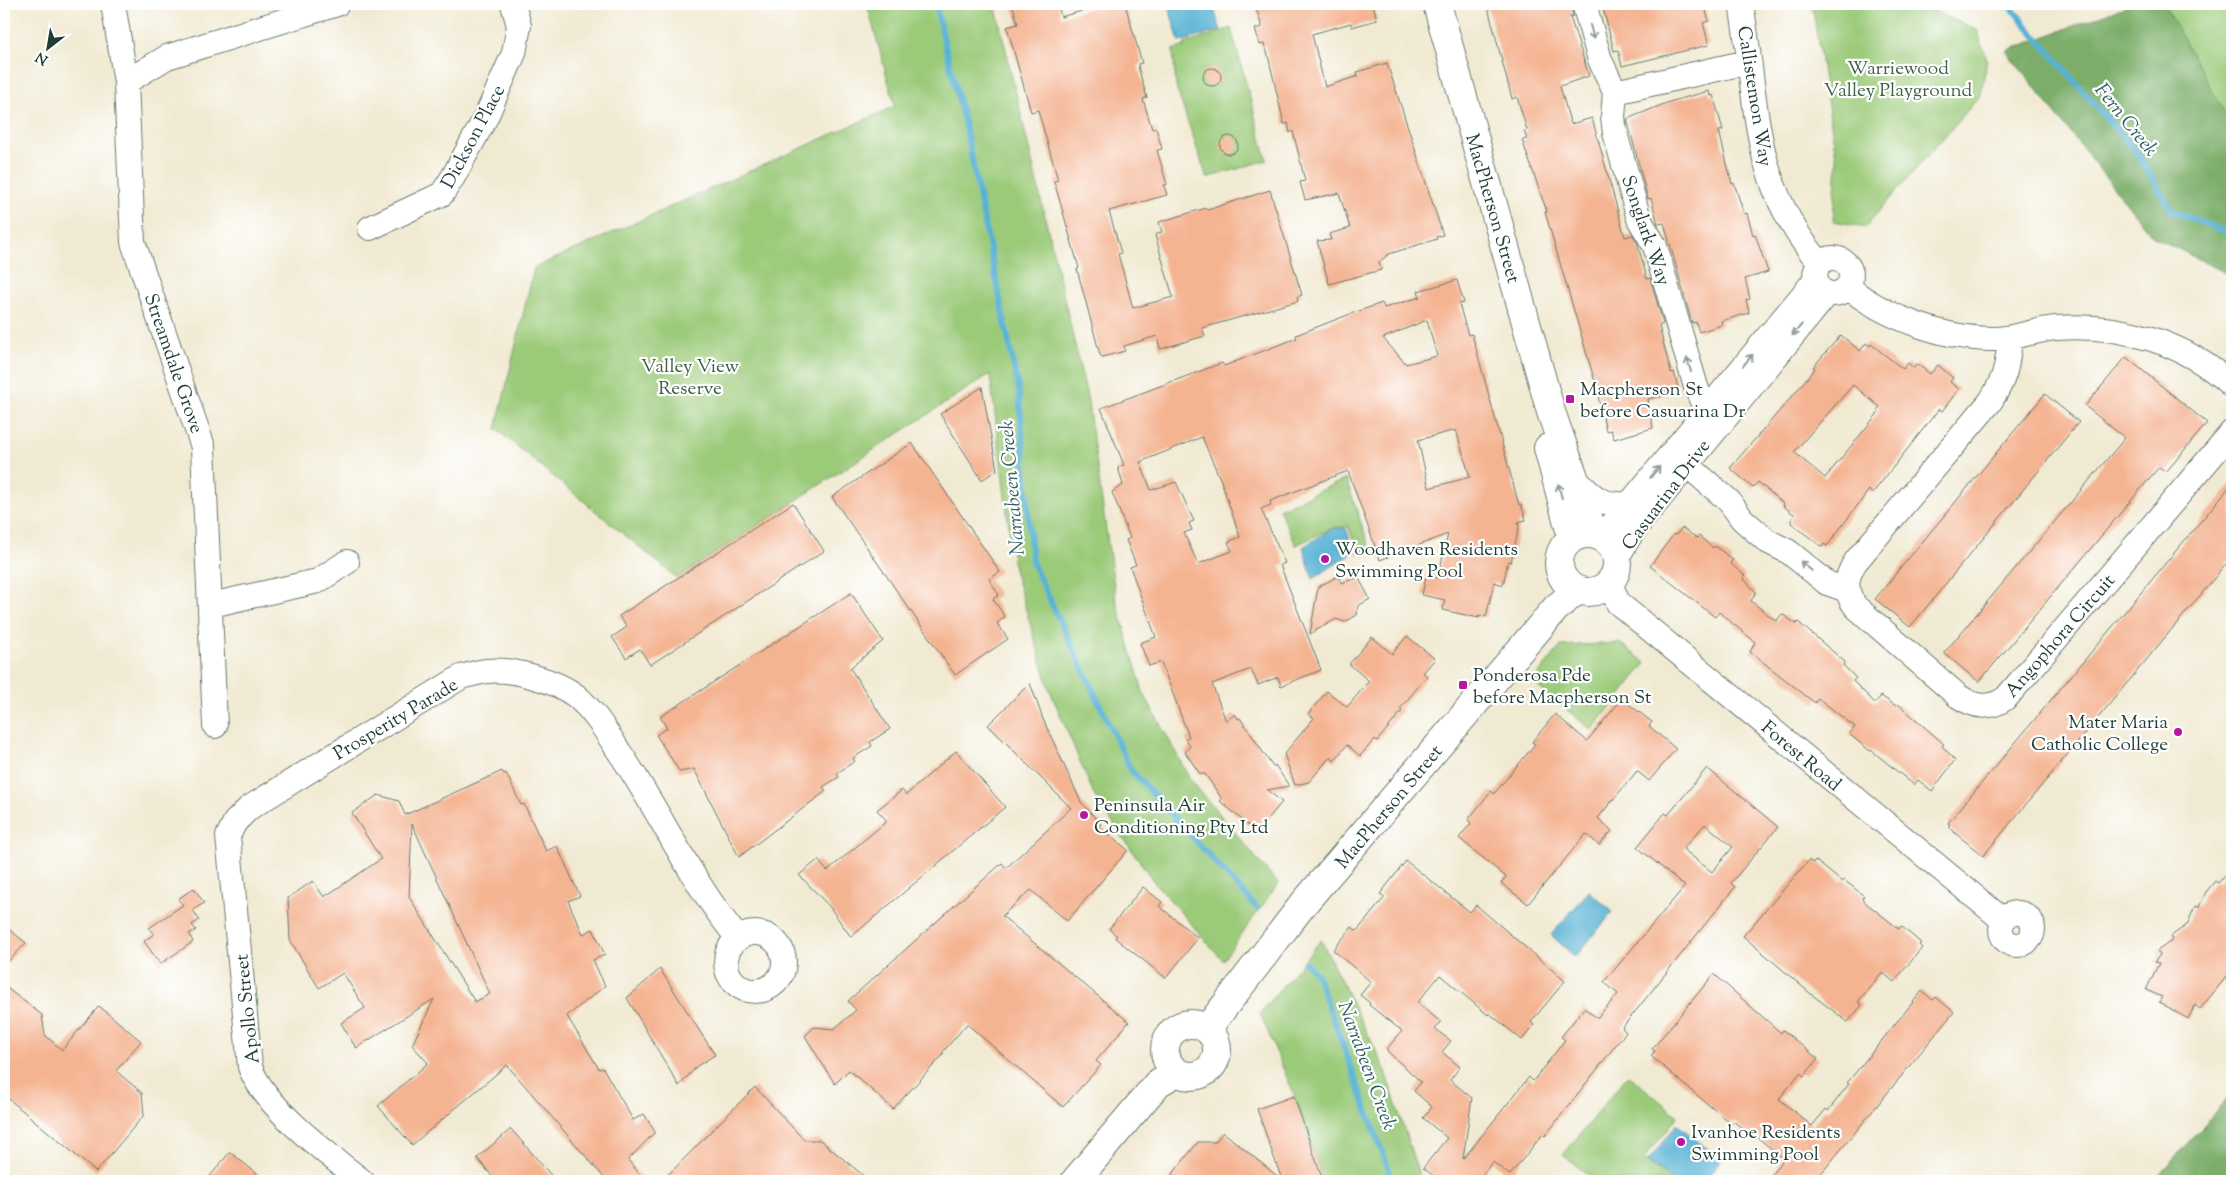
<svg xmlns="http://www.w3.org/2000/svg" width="2236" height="1185" viewBox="0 0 2236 1185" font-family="'Sorts Mill Goudy',serif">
  <rect width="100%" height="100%" fill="#fff"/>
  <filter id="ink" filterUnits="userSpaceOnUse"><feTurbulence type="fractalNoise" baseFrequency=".02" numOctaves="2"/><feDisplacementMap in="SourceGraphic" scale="10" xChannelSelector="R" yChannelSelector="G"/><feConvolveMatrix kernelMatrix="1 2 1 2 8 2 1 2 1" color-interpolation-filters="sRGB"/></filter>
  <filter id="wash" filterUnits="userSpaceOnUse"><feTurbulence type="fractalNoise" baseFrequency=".0096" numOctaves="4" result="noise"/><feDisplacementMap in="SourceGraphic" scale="20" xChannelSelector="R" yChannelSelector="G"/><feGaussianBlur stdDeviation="1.12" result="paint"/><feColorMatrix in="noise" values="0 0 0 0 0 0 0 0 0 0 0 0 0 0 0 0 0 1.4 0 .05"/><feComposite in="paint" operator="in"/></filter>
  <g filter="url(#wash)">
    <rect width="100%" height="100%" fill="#f1ead3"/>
    <path fill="#9bca79" stroke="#5d8456" d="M 867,4 L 995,4 L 1087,396 L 1116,600 L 1143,692 L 1190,779 L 1278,884 L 1223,960 L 1154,882 L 1095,797 L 1049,688 L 1014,569 L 990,374 L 677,578 L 496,429 L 534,268 L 895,106 Z
      M 1812,4 L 1919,4 L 1977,30 L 1987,59 L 1981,95 L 1865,227 L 1833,221 L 1837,163 Z
      M 2164,4 L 2232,4 L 2232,126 L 2230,125 Z
      M 1231,28 L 1267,160 L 1207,178 L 1176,87 L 1173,50 L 1185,46 L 1184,44 Z
      M 1346,479 L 1371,552 L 1358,553 L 1348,526 L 1333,528 L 1296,545 L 1279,509 Z
      M 1620,643 L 1646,663 L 1592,730 L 1532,682 L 1561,646 Z
      M 1321,940 L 1383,1065 L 1421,1181 L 1323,1181 L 1293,1092 L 1260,1013 Z
      M 1628,1075 L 1678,1116 L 1644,1159 L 1672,1181 L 1592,1181 L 1593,1179 L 1563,1155 Z"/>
    <path fill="#7cae69" stroke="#4e764e" d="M 2132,4 L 2164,4 L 2232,126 L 2232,276 L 2152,236 L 2006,51 Z
      M 2232,1094 L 2232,1181 L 2153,1181 Z"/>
    <path fill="#58b2d5" stroke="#3c7884" d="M 1168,4 L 1212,4 L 1221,30 L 1179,42 Z
      M 1333,528 L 1346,528 L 1354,552 L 1313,579 L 1303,547 Z
      M 1589,891 L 1613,912 L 1575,957 L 1551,935 Z
      M 1677,1124 L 1721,1160 L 1705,1181 L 1674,1181 L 1648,1161 Z"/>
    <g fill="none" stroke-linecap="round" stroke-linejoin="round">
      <path stroke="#58b2d5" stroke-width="6" d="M 935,4 L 965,126 L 1019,392 L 1032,562 L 1131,770 L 1257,908
        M 2008,4 L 2139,156 L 2172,211 L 2232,234
        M 1306,963 L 1317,975 L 1393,1181"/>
    </g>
    <g id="blocks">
      <path fill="#f4b391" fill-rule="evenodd" d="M 1012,4 L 1058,4 L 1061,17 L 1105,4 L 1125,4 L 1142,63 L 1138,64 L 1139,70 L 1147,98 L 1143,99 L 1152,129 L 1156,128 L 1162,149 L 1157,150 L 1167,185 L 1164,185 L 1167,195 L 1109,211 L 1121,253 L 1118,254 L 1133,308 L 1173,297 L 1155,235 L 1162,232 L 1159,222 L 1206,208 L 1207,210 L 1270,190 L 1302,295 L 1297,297 L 1298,301 L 1202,328 L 1205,336 L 1160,349 L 1157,336 L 1124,346 L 1125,351 L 1102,357 L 1100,355 L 1077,269 L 1079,268 L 1054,181 L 1058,180 L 1038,110 L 1031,112 L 1007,27 L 1018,24 Z
        M 1269,4 L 1373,4 L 1377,20 L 1352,27 L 1351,23 L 1312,34 L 1325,87 L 1358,76 L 1357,72 L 1387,63 L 1443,235 L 1436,237 L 1437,239 L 1389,254 L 1379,262 L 1381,270 L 1329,284 L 1317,241 L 1331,240 L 1329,234 L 1350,228 L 1339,193 L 1305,200 L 1300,182 L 1305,181 L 1293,131 L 1290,133 L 1288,123 L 1284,124 L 1268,55 L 1264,44 L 1260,45 L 1255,29 L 1262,27 L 1256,8 Z
        M 1487,4 L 1571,4 L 1573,16 L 1570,17 L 1589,76 L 1560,86 L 1570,122 L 1571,124 L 1592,118 L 1625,237 L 1633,235 L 1637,242 L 1647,279 L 1650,278 L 1663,324 L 1659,326 L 1671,373 L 1674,372 L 1679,392 L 1648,399 L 1653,428 L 1614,439 L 1611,430 L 1606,431 L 1595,382 L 1545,212 L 1547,212 L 1522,140 L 1527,139 L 1524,131 L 1527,130 L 1517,97 L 1512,99 Z
        M 1602,4 L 1704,4 L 1709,21 L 1703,23 L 1709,45 L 1622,66 L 1618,50 L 1614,51 Z
        M1203 77a9 9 0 1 1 18 0a9 9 0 1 1-18 0Z
        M 1709,91 L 1710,96 L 1713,95 L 1723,130 L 1719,131 L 1732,184 L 1734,183 L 1744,214 L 1747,213 L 1753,235 L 1755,234 L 1768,272 L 1745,279 L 1750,299 L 1746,300 L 1749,313 L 1721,321 L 1722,325 L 1699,332 L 1696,322 L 1692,323 L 1664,223 L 1658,224 L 1651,198 L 1648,199 L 1627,119 L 1669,102 Z
        M1220 145a9 9 0 1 1 18 0a9 9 0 1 1-18 0Z
        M 1457,280 L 1464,303 L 1459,304 L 1468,335 L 1472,334 L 1519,505 L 1521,504 L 1526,520 L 1518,522 L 1519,527 L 1511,562 L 1508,561 L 1503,585 L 1494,582 L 1486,617 L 1478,615 L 1479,618 L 1443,610 L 1445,600 L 1422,595 L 1426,576 L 1438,578 L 1448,534 L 1380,560 L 1348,471 L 1270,501 L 1271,505 L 1261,509 L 1285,563 L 1280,565 L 1321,670 L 1281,686 L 1278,677 L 1258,685 L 1251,669 L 1212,684 L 1226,721 L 1235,714 L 1238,719 L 1240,718 L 1273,767 L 1275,765 L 1289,786 L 1267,790 L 1282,802 L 1259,830 L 1257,828 L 1255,831 L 1220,801 L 1222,799 L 1205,774 L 1200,774 L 1185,752 L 1190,746 L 1185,739 L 1189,737 L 1161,662 L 1149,666 L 1140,643 L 1156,637 L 1130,567 L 1136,565 L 1126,540 L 1130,538 L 1112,492 L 1123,485 L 1118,467 L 1124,465 L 1101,408 L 1222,363 L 1224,366 L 1297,338 L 1296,335 L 1353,313 L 1382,303 L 1384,308 L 1420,297 L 1418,291 ZM 1427,320 L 1437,356 L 1406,364 L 1383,338 ZM 1456,430 L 1470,477 L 1429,488 L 1418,440 ZM 1202,437 L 1221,481 L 1240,537 L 1228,542 L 1232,551 L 1198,564 L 1184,533 L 1192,530 L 1189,523 L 1194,521 L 1176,482 L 1151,490 L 1140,462 Z
        M 1841,335 L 1860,351 L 1866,343 L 1870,346 L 1871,344 L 1903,369 L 1908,363 L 1914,368 L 1917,364 L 1930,374 L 1938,365 L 1953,378 L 1950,382 L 1959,389 L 1942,411 L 1939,409 L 1872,494 L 1869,490 L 1827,546 L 1824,544 L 1822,547 L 1791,523 L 1791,520 L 1795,515 L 1783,506 L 1784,504 L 1758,482 L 1753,488 L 1730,468 L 1795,393 L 1815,368 L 1813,367 ZM 1853,385 L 1880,407 L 1877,410 L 1879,412 L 1825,478 L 1794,452 Z
        M 2126,357 L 2207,423 L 2166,472 L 2159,467 L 1979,682 L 1944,653 L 2125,438 L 2085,406 Z
        M 982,387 L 997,470 L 982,480 L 940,414 Z
        M 2045,394 L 2079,422 L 1910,627 L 1875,599 Z
        M 912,443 L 1000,572 L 989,579 L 999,595 L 993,599 L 1005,617 L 997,623 L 1008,639 L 955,675 L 832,497 Z
        M 2232,484 L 2232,557 L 1983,856 L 1948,827 L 1950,825 L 1948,823 Z
        M 793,503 L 824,551 L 650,665 L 640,649 L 626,658 L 612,637 L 627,627 L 619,616 Z
        M 1682,528 L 1697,538 L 1699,536 L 1713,548 L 1715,546 L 1733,560 L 1730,563 L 1745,576 L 1743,578 L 1756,592 L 1751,601 L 1776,621 L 1782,614 L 1796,624 L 1798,622 L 1845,662 L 1843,665 L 1856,678 L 1853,681 L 1875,703 L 1881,696 L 1896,706 L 1898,704 L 1944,744 L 1942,746 L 1955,760 L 1932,791 L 1918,780 L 1914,785 L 1871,750 L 1870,751 L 1849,734 L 1855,727 L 1818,698 L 1815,703 L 1750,652 L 1755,642 L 1719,612 L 1715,617 L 1650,566 L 1674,534 L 1676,535 Z
        M 1338,576 L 1342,583 L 1358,577 L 1370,599 L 1358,606 L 1357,615 L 1345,622 L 1336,619 L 1310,634 L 1318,587 Z
        M 851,593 L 883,641 L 850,668 L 890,729 L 870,742 L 872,746 L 853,758 L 855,761 L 837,773 L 839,777 L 823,787 L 826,791 L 739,857 L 694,769 L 680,772 L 656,735 L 667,728 L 660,717 Z
        M 1407,636 L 1435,659 L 1423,673 L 1427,676 L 1400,709 L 1402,711 L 1377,741 L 1375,739 L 1360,756 L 1347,745 L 1334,761 L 1330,757 L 1309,782 L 1295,785 L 1284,754 L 1314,718 L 1308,714 L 1327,691 L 1347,707 L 1369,681 L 1349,664 L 1372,637 L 1392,654 Z
        M 1030,683 L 1043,719 L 1081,802 L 1101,824 L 1099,826 L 1128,850 L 1067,921 L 1031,890 L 1002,916 L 1129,1022 L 1096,1061 L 1101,1065 L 1063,1107 L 967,1024 L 942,1053 L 944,1054 L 893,1109 L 849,1070 L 835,1084 L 805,1036 L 814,1027 L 834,1029 L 856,1010 L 848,1001 L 1002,863 L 1006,868 L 1071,808 L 988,725 Z
        M 1622,699 L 1652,722 L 1649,726 L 1676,749 L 1649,781 L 1637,771 L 1598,818 L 1612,831 L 1599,845 L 1586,834 L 1528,904 L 1501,883 L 1506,877 L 1459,838 L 1471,823 L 1468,820 L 1491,791 L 1494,794 L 1535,744 L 1532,742 L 1555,714 L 1587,741 Z
        M 956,751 L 1005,807 L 851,937 L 829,906 L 799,875 L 818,860 L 827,871 L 887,821 L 877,810 L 902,790 L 906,795 Z
        M 1707,768 L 1778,827 L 1731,883 L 1735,887 L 1622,1028 L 1626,1032 L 1545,1136 L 1543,1134 L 1510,1175 L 1493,1162 L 1477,1181 L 1441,1181 L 1423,1168 L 1447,1138 L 1423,1118 L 1432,1107 L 1414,1091 L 1421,1082 L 1386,1050 L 1402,1031 L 1369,1005 L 1370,1003 L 1360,995 L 1371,982 L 1333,950 L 1352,927 L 1357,931 L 1385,897 L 1380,894 L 1406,861 L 1470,912 L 1476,905 L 1565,981 L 1531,1022 L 1534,1025 L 1522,1040 L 1489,1013 L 1488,1015 L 1440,975 L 1417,1003 L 1441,1022 L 1435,1029 L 1451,1041 L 1442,1052 L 1460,1067 L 1450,1080 L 1472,1098 L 1463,1159 L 1529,1077 L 1533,1081 L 1565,1040 L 1561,1037 L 1584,1008 L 1597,1018 L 1618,994 L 1604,982 L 1685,886 L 1637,847 L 1665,813 L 1668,815 ZM 1705,824 L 1733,847 L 1712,872 L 1683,849 Z
        M 502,771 L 504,774 L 506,773 L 521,805 L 524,804 L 546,851 L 557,846 L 580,896 L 568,901 L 583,934 L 593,929 L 605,955 L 593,960 L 605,986 L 567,1016 L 599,1069 L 603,1068 L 633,1120 L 644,1114 L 655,1132 L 628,1160 L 645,1181 L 607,1181 L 507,1065 L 412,1145 L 378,1106 L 428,1063 L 412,1045 L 434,999 L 356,1048 L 341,1023 L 365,1008 L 343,973 L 319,988 L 290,940 L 288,898 L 313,881 L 324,897 L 381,859 L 352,813 L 378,795 L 399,801 L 405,815 ZM 412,824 L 490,994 L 475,1002 L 409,897 Z
        M 1809,860 L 1813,863 L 1815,860 L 1842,882 L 1844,880 L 1864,896 L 1862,898 L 1866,903 L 1899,929 L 1901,926 L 1921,943 L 1919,945 L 1922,948 L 1894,982 L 1882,972 L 1858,1002 L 1862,1005 L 1848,1022 L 1811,994 L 1743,936 Z
        M 2232,867 L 2232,970 L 2200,1009 L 2195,1005 L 2188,1019 L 2159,1002 L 2162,997 L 2146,990 L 2159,963 L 2154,962 L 2160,955 L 2157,951 L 2173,940 L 2171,936 L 2187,925 L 2195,906 L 2199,907 L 2206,892 L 2215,881 L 2218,883 Z
        M 1143,887 L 1162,902 L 1159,906 L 1198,938 L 1166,978 L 1115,938 L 1117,936 L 1109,929 Z
        M 194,888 L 204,903 L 193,910 L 199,920 L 192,925 L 196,930 L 189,934 L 193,942 L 160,964 L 144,941 L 154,934 L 149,928 L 183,905 L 178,899 Z
        M 4,925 L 26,943 L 4,966 Z
        M 660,969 L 715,1055 L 697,1066 L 679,1086 L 627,998 Z
        M 1714,974 L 1781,1033 L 1783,1030 L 1818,1059 L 1804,1076 L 1800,1073 L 1779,1099 L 1812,1126 L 1826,1109 L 1828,1111 L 1849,1084 L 1847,1083 L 1922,991 L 1933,1000 L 1936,997 L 1954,1012 L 1815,1181 L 1766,1181 L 1784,1159 L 1757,1137 L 1756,1139 L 1733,1121 L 1731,1124 L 1651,1056 L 1655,1051 L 1652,1049 Z
        M 4,986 L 42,1015 L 45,1035 L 62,1050 L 99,1006 L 141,1041 L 116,1071 L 142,1093 L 144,1115 L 96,1172 L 4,1095 Z
        M 755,1087 L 804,1140 L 820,1140 L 870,1181 L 662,1181 Z
        M 1294,1096 L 1323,1181 L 1167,1181 L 1198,1142 L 1215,1142 L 1223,1132 L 1282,1180 L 1257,1109 Z
        M 511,1129 L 556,1181 L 496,1181 L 477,1158 Z
        M 230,1152 L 266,1181 L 206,1181 Z"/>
    </g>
  </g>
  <g filter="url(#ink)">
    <use href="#blocks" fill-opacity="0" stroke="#687a6c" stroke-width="1"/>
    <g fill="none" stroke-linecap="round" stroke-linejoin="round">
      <g stroke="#687a6c" stroke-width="26">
        <path id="street" d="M 113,4 L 126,82 L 133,242 L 203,447 L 215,726
          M 1584,4 L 1600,60 L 1615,92 L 1613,117 L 1615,133 L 1639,219 L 1655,246 L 1696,387 L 1706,411
          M 1741,4 C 1759,103 1749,181 1820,263
          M 126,82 L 167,57 L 337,4
          M 1615,92 L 1748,62
          M 370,228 L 442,194 L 453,177 L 486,117 L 514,53 L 519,26 L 513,4
          M1815 276a18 18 0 1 1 36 0a18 18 0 1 1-36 0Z
          M 1848,287 C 1884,317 1945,339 1993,339 C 2015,339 2034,330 2056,328 C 2119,323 2186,342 2232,386
          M 2010,339 C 2007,367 2006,377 1990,402 L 1856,561 C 1845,577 1844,592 1856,607 L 1958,696 C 1975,707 1989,710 2006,698 L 2232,432
          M 1686,464 L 1729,501 L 1742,519 L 1767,541 L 1789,552 L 1827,583 L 1847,590
          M 1576,480 C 1594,498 1602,506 1629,504
          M 1602,537 L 1816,279
          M 1617,558 L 1632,532 L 1828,293
          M 1610,583 L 1618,603 L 2003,920
          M 211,605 L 318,581 L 347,562
          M2001 929a16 16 0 1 1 32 0a16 16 0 1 1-32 0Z
          M726 962a29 29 0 1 1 58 0a29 29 0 1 1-58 0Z
          M 362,1181 C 328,1154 265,1108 250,1067 L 228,836 L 235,822 L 249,808 L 461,677 C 469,675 478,672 487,671 C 512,668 557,681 576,696 C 594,711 606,731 618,750 C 660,811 690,881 738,938"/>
      </g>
      <g stroke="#687a6c" stroke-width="30">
        <path id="secondary" d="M 1437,4 L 1551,412 L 1594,534
          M 1548,448 L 1572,538
          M1559 563a29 29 0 1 1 58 0a29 29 0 1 1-58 0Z
          M1165 1050a26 26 0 1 1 52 0a26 26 0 1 1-52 0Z
          M 1207,1029 L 1304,903 L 1556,608 L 1577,590
          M 1075,1181 L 1158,1083 L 1177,1072"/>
      </g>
      <use href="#street" stroke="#fff" stroke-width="24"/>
      <use href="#secondary" stroke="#fff" stroke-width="28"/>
    </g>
    <defs><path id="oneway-shaft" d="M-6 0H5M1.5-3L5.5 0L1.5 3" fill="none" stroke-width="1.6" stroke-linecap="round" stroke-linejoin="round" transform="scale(1.25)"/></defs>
    <g stroke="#8f9e9a">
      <use href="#oneway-shaft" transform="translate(1592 32) rotate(74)"/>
      <use href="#oneway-shaft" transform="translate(1797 330) rotate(130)"/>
      <use href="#oneway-shaft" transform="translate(1748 360) rotate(-50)"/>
      <use href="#oneway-shaft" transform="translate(1689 365) rotate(-106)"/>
      <use href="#oneway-shaft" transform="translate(1655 472) rotate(-50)"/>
      <use href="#oneway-shaft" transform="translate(1560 491) rotate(-105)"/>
      <use href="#oneway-shaft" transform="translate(1806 566) rotate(-140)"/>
    </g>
  </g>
  <g fill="#b5179e" stroke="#fff" stroke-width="2">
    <rect x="1565" y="394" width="10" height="10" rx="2.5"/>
    <circle cx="1325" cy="559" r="5"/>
    <rect x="1458" y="680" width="10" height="10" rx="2.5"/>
    <circle cx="2178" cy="732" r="5"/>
    <circle cx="1084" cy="815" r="5"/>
    <circle cx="1681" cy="1142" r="5"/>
  </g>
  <g text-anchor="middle" stroke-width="4.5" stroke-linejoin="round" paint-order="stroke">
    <g font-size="19" fill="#3e6045" stroke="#fff">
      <text x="1898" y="74">Warriewood<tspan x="1898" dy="22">Valley Playground</tspan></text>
      <text x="690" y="372">Valley View<tspan x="690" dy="22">Reserve</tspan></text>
    </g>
    <g font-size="19" fill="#1f3d34" stroke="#fff">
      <text transform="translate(1756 96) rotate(81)" y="7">Callistemon Way</text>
      <text transform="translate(472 136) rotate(-62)" y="7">Dickson Place</text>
      <text transform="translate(1494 208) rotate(74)" y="7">MacPherson Street</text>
      <text transform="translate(1647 230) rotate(71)" y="7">Songlark Way</text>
      <text transform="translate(175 363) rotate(71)" y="7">Streamdale Grove</text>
      <text transform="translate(1665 494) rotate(-53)" y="7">Casuarina Drive</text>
      <text transform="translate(2059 635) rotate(-49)" y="7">Angophora Circuit</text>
      <text transform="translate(395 718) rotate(-31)" y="7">Prosperity Parade</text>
      <text transform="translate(1802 755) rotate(40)" y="7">Forest Road</text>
      <text transform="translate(1388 806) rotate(-50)" y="7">MacPherson Street</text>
      <text transform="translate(246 1009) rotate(-96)" y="7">Apollo Street</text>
    </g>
    <g font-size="19" fill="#1f3d34" stroke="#fff" text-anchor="start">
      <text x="1580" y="395">Macpherson St<tspan x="1580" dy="22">before Casuarina Dr</tspan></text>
      <text x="1335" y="555">Woodhaven Residents<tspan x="1335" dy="22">Swimming Pool</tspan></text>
      <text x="1473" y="681">Ponderosa Pde<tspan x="1473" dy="22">before Macpherson St</tspan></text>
      <text x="2168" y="728" text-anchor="end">Mater Maria<tspan x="2168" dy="22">Catholic College</tspan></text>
      <text x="1094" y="811">Peninsula Air<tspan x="1094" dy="22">Conditioning Pty Ltd</tspan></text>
      <text x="1691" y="1138">Ivanhoe Residents<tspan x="1691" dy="22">Swimming Pool</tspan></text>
    </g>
    <g font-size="20" font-style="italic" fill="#306064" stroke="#fff">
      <text transform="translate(2127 119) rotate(51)" y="7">Fern Creek</text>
      <text transform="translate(1011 488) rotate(-95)" y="7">Narrabeen Creek</text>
      <text transform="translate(1368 1065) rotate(70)" y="7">Narrabeen Creek</text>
    </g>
  </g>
  <rect width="2236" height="1185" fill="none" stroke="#fff" stroke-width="20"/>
  <g transform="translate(48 48) rotate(211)" stroke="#ffffff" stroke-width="4" paint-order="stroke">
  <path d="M0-4L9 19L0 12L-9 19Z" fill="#1f3d34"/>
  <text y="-8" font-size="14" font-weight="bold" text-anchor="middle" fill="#1f3d34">N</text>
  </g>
</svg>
